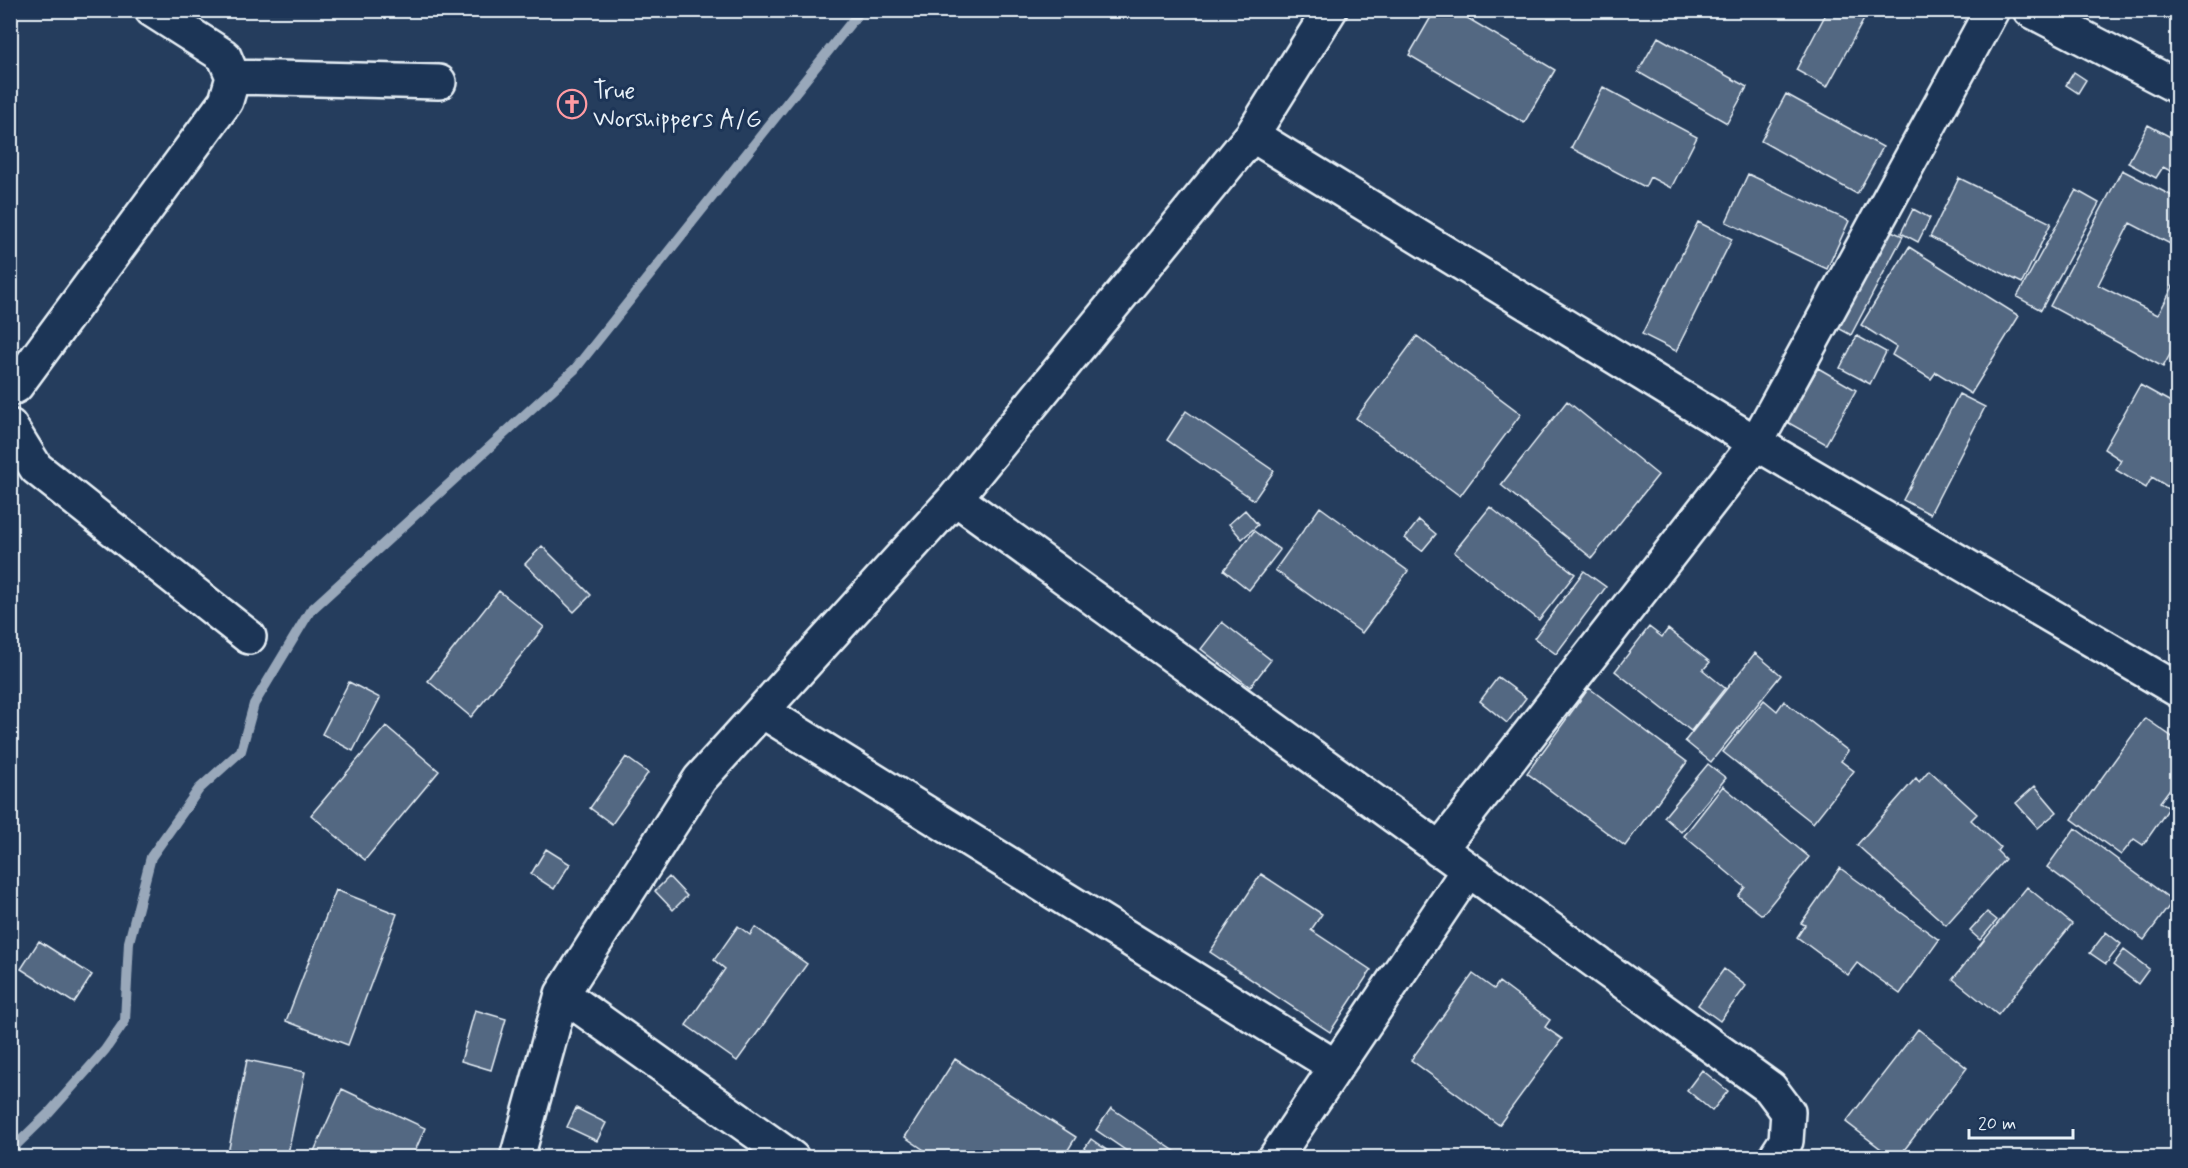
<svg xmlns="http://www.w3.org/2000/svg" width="2188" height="1168" viewBox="0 0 2188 1168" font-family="Mynerve,sans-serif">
  <rect width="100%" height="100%" fill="#253d5d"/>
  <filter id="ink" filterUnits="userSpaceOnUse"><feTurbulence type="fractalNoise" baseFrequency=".0167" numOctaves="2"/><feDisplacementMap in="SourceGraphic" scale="12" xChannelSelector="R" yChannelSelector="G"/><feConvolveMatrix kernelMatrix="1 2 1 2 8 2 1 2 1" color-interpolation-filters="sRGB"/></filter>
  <g filter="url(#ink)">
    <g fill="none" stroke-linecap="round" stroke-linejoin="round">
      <path stroke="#99a8ba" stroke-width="10" d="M 10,1151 L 49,1113 L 105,1050 L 125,1021 L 129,942 L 151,857 L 199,789 L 241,751 L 254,704 L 310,611 L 575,369 L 861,10"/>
    </g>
    <path fill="#536782" stroke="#e8f1f8" stroke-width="1.5" d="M 1435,10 L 1454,10 L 1555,70 L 1524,123 L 1409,55 Z
      M 1828,10 L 1869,10 L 1827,87 L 1796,70 Z
      M 1658,37 L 1747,87 L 1727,123 L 1638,72 Z
      M 2074,72 L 2086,80 L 2078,93 L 2066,85 Z
      M 1603,87 L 1697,137 L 1671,188 L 1650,177 L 1645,187 L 1571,148 Z
      M 1786,94 L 1883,147 L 1857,194 L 1761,141 Z
      M 2148,125 L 2178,141 L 2178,175 L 2163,167 L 2156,178 L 2128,163 Z
      M 2122,170 L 2178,199 L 2178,248 L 2130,223 L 2098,285 L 2158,315 L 2178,277 L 2178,340 L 2163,367 L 2050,306 Z
      M 1748,174 L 1849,221 L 1827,269 L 1726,222 Z
      M 1959,178 L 2051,223 L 2022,283 L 1930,237 Z
      M 2076,190 L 2099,203 L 2041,310 L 2017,297 Z
      M 1913,209 L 1930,218 L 1918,242 L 1901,233 Z
      M 1698,222 L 1732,239 L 1676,351 L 1642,334 Z
      M 1889,230 L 1903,236 L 1851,335 L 1838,328 Z
      M 1909,247 L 2019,316 L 1971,394 L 1936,372 L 1931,379 L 1892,355 L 1896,347 L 1861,325 Z
      M 1417,336 L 1521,414 L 1460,496 L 1356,418 Z
      M 1857,336 L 1886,352 L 1870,384 L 1840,368 Z
      M 1818,368 L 1856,390 L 1826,444 L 1787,422 Z
      M 2140,385 L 2178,406 L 2178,471 L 2168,487 L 2152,477 L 2146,488 L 2116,470 L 2121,460 L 2104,449 Z
      M 1959,394 L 1985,407 L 1930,514 L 1903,500 Z
      M 1567,401 L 1658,475 L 1592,558 L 1501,485 Z
      M 1186,411 L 1274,471 L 1254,500 L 1167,440 Z
      M 1320,507 L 1408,571 L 1362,633 L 1275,570 Z
      M 1490,507 L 1575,574 L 1539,620 L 1454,552 Z
      M 1245,510 L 1258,525 L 1242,539 L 1229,524 Z
      M 1419,520 L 1436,534 L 1422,551 L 1405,538 Z
      M 1254,531 L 1280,550 L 1249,590 L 1224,570 Z
      M 542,546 L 591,595 L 574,612 L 525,564 Z
      M 1584,571 L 1606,587 L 1556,654 L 1534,638 Z
      M 499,591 L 544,627 L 471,717 L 428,681 Z
      M 1222,622 L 1271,660 L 1250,687 L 1201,649 Z
      M 1649,627 L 1662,637 L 1668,629 L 1710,662 L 1703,670 L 1725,688 L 1691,731 L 1615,671 Z
      M 1755,653 L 1781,675 L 1711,762 L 1685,741 Z
      M 1498,677 L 1526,698 L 1507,723 L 1480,701 Z
      M 349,682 L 380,698 L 353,751 L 322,734 Z
      M 1589,688 L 1687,762 L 1625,846 L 1527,773 Z
      M 1764,700 L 1777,711 L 1784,701 L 1848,751 L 1841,761 L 1854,771 L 1813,823 L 1723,752 Z
      M 2145,718 L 2178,741 L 2178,778 L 2160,802 L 2169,808 L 2143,845 L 2134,839 L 2121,855 L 2072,819 Z
      M 386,726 L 439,771 L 365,860 L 311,815 Z
      M 626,757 L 648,773 L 612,824 L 590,808 Z
      M 1708,764 L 1726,778 L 1681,832 L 1664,817 Z
      M 1929,770 L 1977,814 L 1971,820 L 2000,847 L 1997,851 L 2005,859 L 1946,925 L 1857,845 L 1916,778 L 1919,782 Z
      M 1723,786 L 1809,857 L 1762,915 L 1738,896 L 1745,887 L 1684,836 Z
      M 2035,786 L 2057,812 L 2038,828 L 2016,803 Z
      M 2075,828 L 2173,901 L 2144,940 L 2047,867 Z
      M 546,849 L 570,864 L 554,889 L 531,874 Z
      M 1840,868 L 1939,940 L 1900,994 L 1857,963 L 1848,975 L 1797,937 L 1805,925 L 1801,923 Z
      M 1261,874 L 1322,914 L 1311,930 L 1371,970 L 1330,1032 L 1210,952 Z
      M 669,877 L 687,896 L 673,910 L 655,891 Z
      M 2027,887 L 2072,924 L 1998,1015 L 1953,979 Z
      M 336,890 L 397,914 L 348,1045 L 286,1021 Z
      M 1987,912 L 1997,920 L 1980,940 L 1970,931 Z
      M 738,926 L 750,935 L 755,927 L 807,964 L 737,1061 L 686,1025 L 725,969 L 714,960 Z
      M 2106,932 L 2121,944 L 2106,964 L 2090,953 Z
      M 39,941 L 92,975 L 74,1003 L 21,969 Z
      M 2124,950 L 2149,969 L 2138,984 L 2113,965 Z
      M 1724,969 L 1746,986 L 1720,1021 L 1698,1005 Z
      M 1473,974 L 1494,989 L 1499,982 L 1550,1020 L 1545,1027 L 1562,1039 L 1499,1125 L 1411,1060 Z
      M 475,1010 L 506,1019 L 491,1070 L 461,1061 Z
      M 1918,1029 L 1967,1068 L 1898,1158 L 1893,1158 L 1846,1122 Z
      M 955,1059 L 1076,1137 L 1063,1158 L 936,1158 L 905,1137 Z
      M 247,1060 L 305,1072 L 287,1158 L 227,1158 Z
      M 1702,1070 L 1728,1091 L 1712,1111 L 1687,1090 Z
      M 342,1089 L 425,1128 L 412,1158 L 311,1158 Z
      M 576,1108 L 606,1123 L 597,1141 L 567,1127 Z
      M 1111,1108 L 1185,1158 L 1137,1158 L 1096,1130 Z
      M 1091,1139 L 1118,1158 L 1078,1158 Z"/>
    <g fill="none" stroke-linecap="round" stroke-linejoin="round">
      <g stroke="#e8f1f8" stroke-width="38">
        <path id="minor" d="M 2030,10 L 2178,87
          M 233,77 L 439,82
          M 1252,135 L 1756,443 L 2178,690
          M 10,389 L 16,386 L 226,101 L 233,77 L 224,56 L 152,10
          M 10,426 L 36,468 L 249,637
          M 955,498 L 1770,1088 L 1788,1112 L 1786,1141 L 1775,1158
          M 762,711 L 1336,1067
          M 1439,850 L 1756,443 L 1992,10
          M 562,994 L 792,1158
          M 517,1158 L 562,994 L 700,779 L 955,498 L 1252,135 L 1330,10
          M 1275,1158 L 1468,870"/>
      </g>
      <use href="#minor" stroke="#1d3557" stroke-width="33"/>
    </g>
  </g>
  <defs>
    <g id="church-ring" transform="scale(1.5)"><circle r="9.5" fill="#1d3557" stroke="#ff9aa2" stroke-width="1.5"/><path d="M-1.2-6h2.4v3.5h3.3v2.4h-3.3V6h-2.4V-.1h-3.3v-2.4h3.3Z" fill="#ff9aa2"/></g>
  </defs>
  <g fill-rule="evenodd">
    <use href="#church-ring" x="572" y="104"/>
  </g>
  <g text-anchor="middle" stroke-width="6" stroke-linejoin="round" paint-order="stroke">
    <g font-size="24" fill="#e8f1f8" stroke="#1d3557" text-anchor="start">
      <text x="593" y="98">True<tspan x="593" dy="28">Worshippers A/G</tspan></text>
    </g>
  </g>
  <rect width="2188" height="1168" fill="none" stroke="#1d3557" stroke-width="36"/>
  <rect x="18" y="18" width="2152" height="1132" fill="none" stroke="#e8f1f8" stroke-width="2" filter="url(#ink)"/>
  <path d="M1969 1129v9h104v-9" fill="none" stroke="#e8f1f8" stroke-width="3"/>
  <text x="1978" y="1129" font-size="18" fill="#e8f1f8" stroke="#1d3557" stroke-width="4.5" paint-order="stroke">20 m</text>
</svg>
